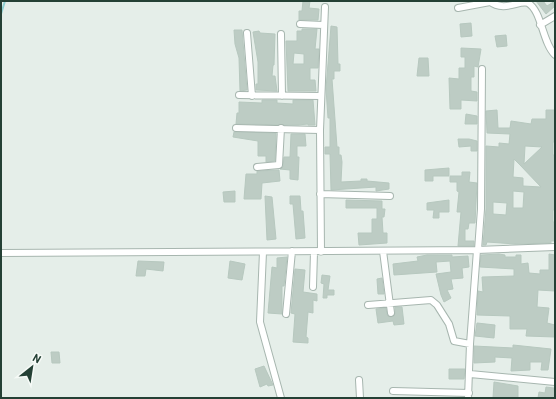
<svg xmlns="http://www.w3.org/2000/svg" width="556" height="399" viewBox="0 0 556 399" font-family="Barlow,sans-serif">
  <rect width="100%" height="100%" fill="#e5eee9"/>
  <g fill="none" stroke-linecap="round" stroke-linejoin="round">
    <path stroke="#8ed0d2" stroke-width="2" d="M 1,14 L 5,1"/>
  </g>
  <path fill="#bdccc4" stroke="#b7c8bf" fill-rule="evenodd" d="M 303,1 L 310,1 L 309,8 L 319,9 L 318,20 L 299,20 L 299,11 L 302,11 Z
    M 536,1 L 543,1 L 547,6 L 555,1 L 555,6 L 546,14 Z
    M 471,23 L 472,36 L 461,37 L 460,24 Z
    M 331,26 L 337,27 L 338,64 L 340,64 L 340,71 L 334,71 L 334,79 L 332,79 L 337,147 L 339,147 L 339,155 L 341,155 L 342,162 L 341,182 L 361,181 L 361,179 L 367,179 L 367,181 L 389,183 L 389,189 L 376,191 L 376,187 L 331,190 L 330,154 L 325,154 L 325,147 L 330,147 L 330,118 L 328,118 L 326,89 Z
    M 302,29 L 317,29 L 315,49 L 319,49 L 318,68 L 310,68 L 310,80 L 315,80 L 316,91 L 288,91 L 286,41 L 297,41 L 297,31 L 302,31 ZM 294,53 L 304,54 L 304,64 L 293,64 Z
    M 234,30 L 242,30 L 247,90 L 240,91 L 239,58 L 235,44 Z
    M 259,31 L 260,33 L 275,34 L 274,65 L 273,65 L 272,76 L 275,76 L 277,91 L 256,90 L 256,84 L 258,84 L 258,62 L 253,32 Z
    M 506,35 L 507,46 L 497,47 L 495,36 Z
    M 461,48 L 481,49 L 478,67 L 474,66 L 474,77 L 471,77 L 471,91 L 477,92 L 477,101 L 461,100 L 461,109 L 450,109 L 449,78 L 459,79 L 459,68 L 465,68 L 465,57 L 461,57 Z
    M 419,58 L 428,58 L 429,76 L 417,76 Z
    M 262,100 L 277,100 L 277,103 L 293,104 L 293,100 L 313,100 L 315,125 L 308,125 L 308,124 L 298,125 L 236,124 L 237,113 L 239,113 L 239,102 L 262,103 Z
    M 497,110 L 498,128 L 510,128 L 511,121 L 531,124 L 532,119 L 546,119 L 546,110 L 555,110 L 555,142 L 553,142 L 553,155 L 555,155 L 555,210 L 553,210 L 553,222 L 555,222 L 555,241 L 551,241 L 551,243 L 515,244 L 487,242 L 486,245 L 483,245 L 486,209 L 486,146 L 499,147 L 499,143 L 509,144 L 510,134 L 487,133 L 486,111 ZM 525,146 L 542,147 L 524,164 ZM 514,159 L 520,165 L 541,187 L 523,186 L 523,178 L 513,177 ZM 513,191 L 524,192 L 523,208 L 513,208 ZM 493,202 L 507,203 L 506,215 L 493,214 Z
    M 466,114 L 477,116 L 477,124 L 465,124 Z
    M 234,132 L 276,133 L 275,161 L 266,162 L 266,156 L 258,156 L 258,141 L 233,137 Z
    M 291,134 L 305,134 L 306,146 L 297,146 L 297,157 L 299,157 L 298,180 L 290,179 L 290,170 L 280,169 L 283,167 L 284,157 L 290,157 Z
    M 458,139 L 469,139 L 477,141 L 477,151 L 471,151 L 471,146 L 459,147 Z
    M 449,168 L 449,176 L 433,176 L 433,181 L 425,181 L 425,170 Z
    M 279,170 L 280,181 L 262,183 L 261,199 L 244,199 L 246,174 L 257,174 L 257,171 Z
    M 462,172 L 470,172 L 469,182 L 477,183 L 475,223 L 469,223 L 468,229 L 465,229 L 465,241 L 474,241 L 474,246 L 458,246 L 461,212 L 457,212 L 459,192 L 457,191 L 457,182 L 450,182 L 450,176 L 462,176 Z
    M 235,191 L 235,202 L 224,202 L 223,192 Z
    M 265,196 L 272,197 L 276,239 L 267,240 Z
    M 290,196 L 300,196 L 301,211 L 303,211 L 305,238 L 296,239 L 293,204 L 290,204 Z
    M 346,200 L 382,201 L 382,209 L 385,209 L 384,217 L 382,217 L 383,233 L 387,233 L 387,243 L 359,245 L 358,233 L 372,233 L 372,219 L 377,219 L 377,208 L 346,208 Z
    M 449,200 L 449,212 L 439,212 L 439,218 L 433,218 L 434,210 L 427,210 L 427,203 Z
    M 499,254 L 505,255 L 505,257 L 516,257 L 516,255 L 521,255 L 521,264 L 528,263 L 529,273 L 540,274 L 540,270 L 549,270 L 549,254 L 555,255 L 555,291 L 538,290 L 537,307 L 549,308 L 547,323 L 555,325 L 555,337 L 526,336 L 527,329 L 510,329 L 510,316 L 477,315 L 478,291 L 483,292 L 482,277 L 514,276 L 514,269 L 480,267 L 481,255 Z
    M 427,255 L 452,255 L 452,257 L 468,256 L 469,267 L 462,268 L 463,278 L 451,279 L 453,289 L 447,290 L 451,298 L 444,302 L 441,295 L 436,274 L 451,272 L 450,261 L 436,262 L 437,272 L 394,275 L 393,264 L 418,261 L 417,257 Z
    M 287,257 L 284,286 L 282,286 L 282,314 L 268,313 L 272,267 L 277,268 L 277,258 Z
    M 138,261 L 164,262 L 163,271 L 146,269 L 145,276 L 136,276 Z
    M 230,261 L 245,264 L 242,280 L 228,278 Z
    M 295,269 L 305,270 L 303,292 L 317,294 L 317,301 L 313,300 L 313,313 L 308,312 L 306,337 L 308,338 L 308,343 L 293,342 L 295,314 L 291,313 Z
    M 322,275 L 330,276 L 328,290 L 334,290 L 334,295 L 327,295 L 327,298 L 323,298 L 324,284 L 321,283 Z
    M 382,278 L 384,294 L 378,294 L 377,279 Z
    M 395,307 L 402,307 L 404,324 L 394,325 L 393,321 L 378,323 L 376,309 L 386,308 L 387,315 L 391,317 L 395,314 Z
    M 477,323 L 495,325 L 494,338 L 475,336 Z
    M 513,345 L 551,349 L 548,370 L 541,370 L 542,362 L 530,362 L 530,370 L 511,371 L 512,358 L 495,357 L 495,362 L 474,363 L 474,346 L 513,348 Z
    M 51,352 L 59,352 L 60,363 L 52,363 Z
    M 264,366 L 273,385 L 268,386 L 267,384 L 260,387 L 255,369 Z
    M 449,369 L 465,369 L 464,379 L 449,379 Z
    M 494,382 L 518,386 L 518,398 L 493,398 Z
    M 546,387 L 554,388 L 555,398 L 538,398 L 539,392 L 545,393 Z"/>
  <g fill="none" stroke-linecap="round" stroke-linejoin="round">
    <g stroke="#a7b6af" stroke-width="8">
      <path id="minor" d="M 489,1 C 505,13 518,0 528,3 C 542,11 542,42 555,55
        M 458,8 L 490,2
        M 300,24 L 323,25
        M 540,25 L 555,16
        M 247,33 L 252,96
        M 281,34 L 282,96
        M 239,95 L 321,96
        M 236,128 L 320,130
        M 257,167 L 279,165 L 281,128
        M 320,194 L 390,196
        M 478,250 L 481,209 L 482,69
        M 383,251 L 391,313
        M 263,252 L 260,322 L 281,398
        M 321,252 L 320,130 L 325,7
        M 1,253 L 477,250
        M 313,287 L 314,252
        M 368,305 L 431,300 L 437,305 L 449,324 L 454,341 L 470,344
        M 286,314 L 292,251
        M 470,374 L 555,382
        M 359,380 L 360,398
        M 393,391 L 469,393
        M 468,398 L 470,344 L 477,250 L 555,247"/>
    </g>
    <use href="#minor" stroke="#fff" stroke-width="6"/>
  </g>
  <rect width="556" height="399" fill="none" stroke="#244035" stroke-width="4"/>
  <g transform="translate(32 367) rotate(30)" stroke="#f6faf7" stroke-width="3" paint-order="stroke">
  <path d="M0-3L7 15L0 10L-7 15Z" fill="#244035"/>
  <text y="-6" font-size="11" font-weight="bold" text-anchor="middle" fill="#244035">N</text>
  </g>
</svg>
